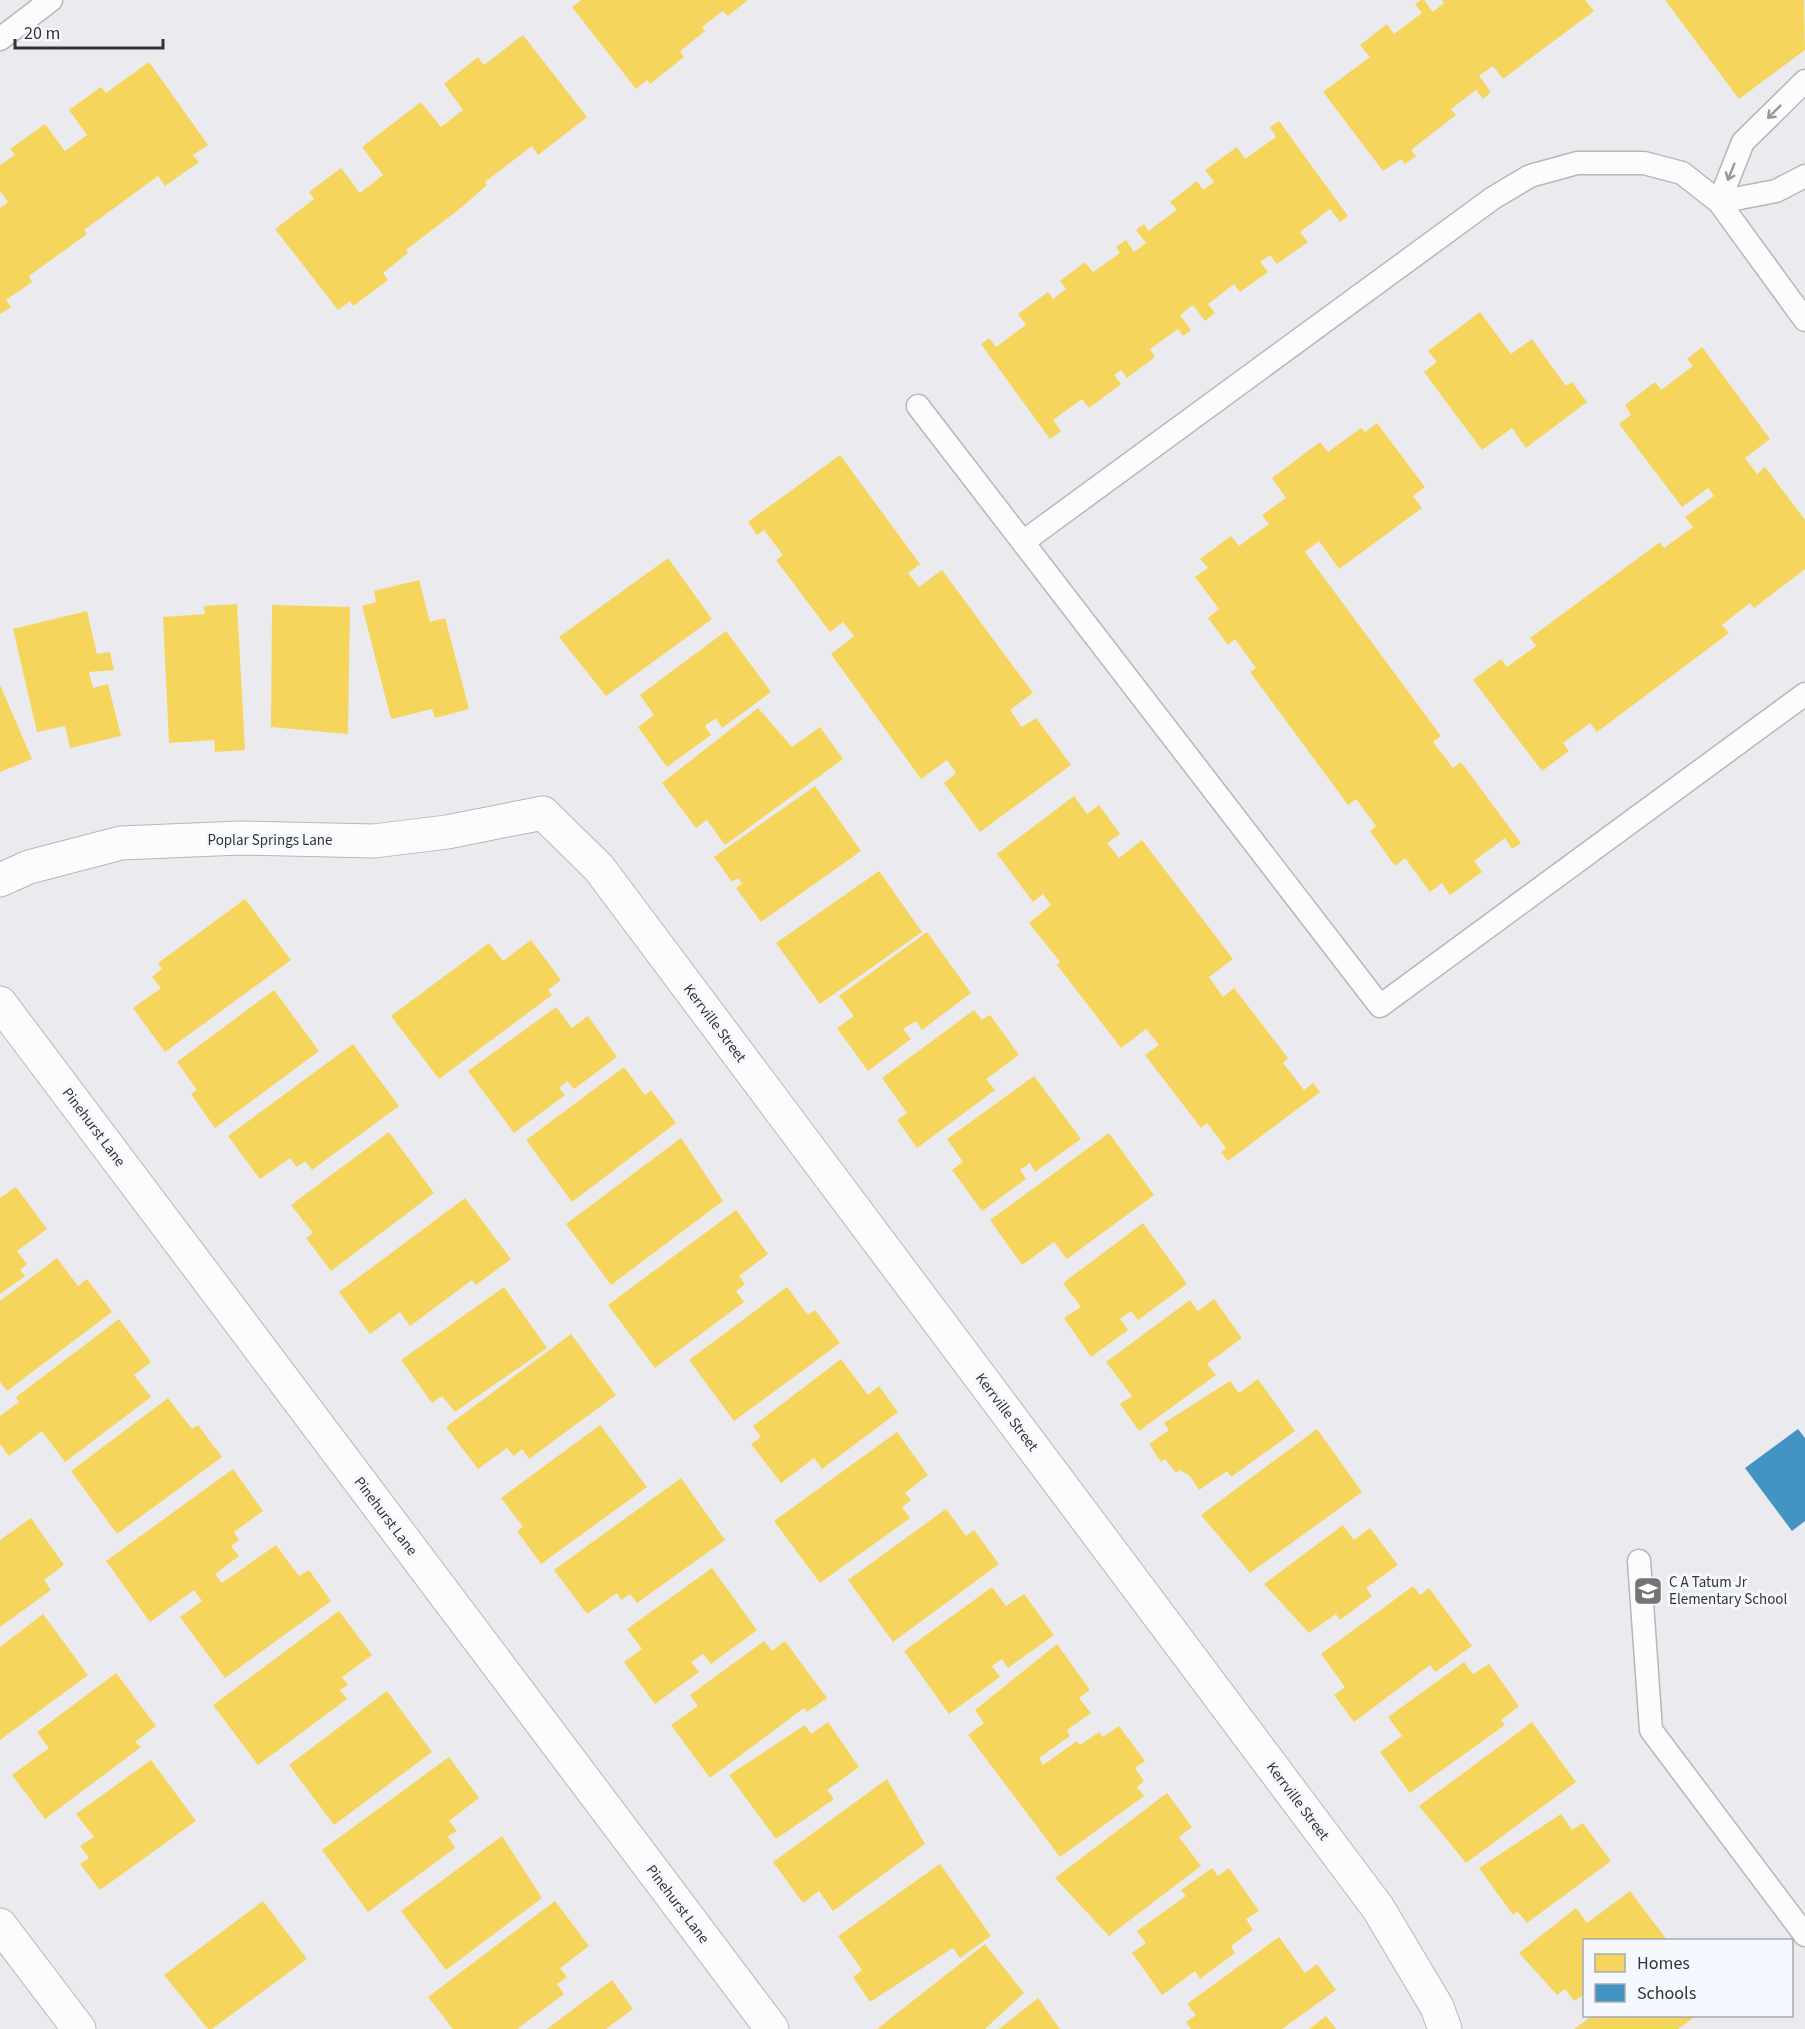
<svg xmlns="http://www.w3.org/2000/svg" width="1805" height="2029" viewBox="0 0 1805 2029" font-family="'Source Sans 3',sans-serif">
  <rect width="100%" height="100%" fill="#ebebef"/>
  <path fill="#f6d55c" d="M 581,0 L 748,0 L 728,16 L 723,11 L 702,27 L 705,31 L 680,51 L 684,57 L 650,84 L 647,80 L 636,89 L 572,7 Z
    M 1421,0 L 1424,0 L 1433,12 L 1444,3 L 1442,0 L 1585,0 L 1594,11 L 1503,79 L 1493,66 L 1479,76 L 1491,92 L 1483,99 L 1476,90 L 1451,109 L 1456,115 L 1411,150 L 1416,156 L 1405,164 L 1401,159 L 1383,171 L 1323,92 L 1370,57 L 1360,45 L 1387,24 L 1394,34 L 1422,13 L 1415,4 Z
    M 1665,0 L 1804,0 L 1805,50 L 1739,99 Z
    M 523,35 L 587,117 L 538,155 L 532,146 L 485,182 L 487,185 L 462,207 L 406,250 L 408,253 L 383,273 L 388,280 L 353,306 L 350,301 L 338,310 L 275,229 L 314,199 L 309,192 L 341,168 L 360,193 L 383,175 L 362,147 L 421,102 L 441,127 L 463,110 L 444,84 L 478,57 L 484,65 Z
    M 149,62 L 208,145 L 193,155 L 199,162 L 165,186 L 158,176 L 84,230 L 87,234 L 29,276 L 32,282 L 6,300 L 11,307 L 0,314 L 0,208 L 8,202 L 0,191 L 0,165 L 15,155 L 10,149 L 45,124 L 65,151 L 87,135 L 69,110 L 101,87 L 106,93 Z
    M 1279,121 L 1348,216 L 1340,222 L 1330,209 L 1300,232 L 1308,242 L 1277,264 L 1270,255 L 1260,262 L 1268,272 L 1240,292 L 1234,284 L 1208,304 L 1215,313 L 1205,321 L 1193,305 L 1180,315 L 1191,330 L 1183,336 L 1178,329 L 1150,349 L 1155,357 L 1127,378 L 1121,370 L 1114,375 L 1121,384 L 1089,408 L 1082,399 L 1053,420 L 1061,431 L 1050,439 L 981,344 L 989,338 L 996,347 L 1026,325 L 1018,314 L 1048,292 L 1053,299 L 1066,289 L 1060,281 L 1085,262 L 1093,272 L 1120,253 L 1116,247 L 1126,240 L 1134,252 L 1146,243 L 1136,230 L 1144,224 L 1148,231 L 1177,210 L 1170,202 L 1197,181 L 1203,190 L 1214,182 L 1205,170 L 1237,147 L 1245,159 L 1276,137 L 1270,127 Z
    M 1480,312 L 1511,354 L 1532,339 L 1566,386 L 1572,382 L 1587,402 L 1526,448 L 1512,428 L 1482,450 L 1424,372 L 1437,362 L 1428,351 Z
    M 1702,347 L 1770,439 L 1745,458 L 1757,474 L 1765,467 L 1805,520 L 1805,569 L 1754,608 L 1750,603 L 1722,625 L 1729,633 L 1597,732 L 1590,723 L 1563,743 L 1569,751 L 1542,771 L 1473,680 L 1501,659 L 1507,667 L 1536,646 L 1530,638 L 1660,542 L 1664,548 L 1693,527 L 1685,517 L 1714,496 L 1708,488 L 1682,507 L 1619,424 L 1631,415 L 1625,405 L 1655,382 L 1661,390 L 1693,366 L 1687,359 Z
    M 1377,423 L 1425,487 L 1413,496 L 1422,508 L 1339,569 L 1319,541 L 1305,552 L 1441,736 L 1433,742 L 1453,768 L 1461,762 L 1521,843 L 1512,849 L 1505,838 L 1474,861 L 1482,872 L 1450,895 L 1442,883 L 1430,892 L 1405,858 L 1395,866 L 1370,831 L 1376,826 L 1356,799 L 1348,805 L 1250,672 L 1256,668 L 1235,639 L 1228,645 L 1208,618 L 1219,609 L 1195,577 L 1208,568 L 1200,559 L 1231,536 L 1239,546 L 1269,524 L 1262,515 L 1286,498 L 1272,478 L 1320,442 L 1328,452 L 1361,428 L 1365,432 Z
    M 840,455 L 920,564 L 908,573 L 919,587 L 942,570 L 1033,693 L 1010,710 L 1022,727 L 1036,718 L 1071,765 L 980,832 L 944,783 L 956,773 L 947,760 L 921,779 L 831,654 L 854,636 L 843,622 L 830,632 L 776,560 L 783,555 L 764,530 L 757,535 L 748,522 Z
    M 668,558 L 712,619 L 606,696 L 559,637 Z
    M 419,580 L 430,622 L 445,618 L 469,709 L 435,718 L 432,709 L 391,719 L 362,606 L 376,602 L 374,591 Z
    M 237,604 L 245,750 L 215,752 L 214,740 L 169,743 L 163,617 L 205,614 L 204,606 Z
    M 272,605 L 350,607 L 348,734 L 271,727 Z
    M 87,611 L 97,654 L 110,652 L 114,670 L 89,672 L 93,688 L 108,684 L 121,736 L 70,748 L 65,726 L 37,732 L 13,629 Z
    M 726,631 L 771,692 L 722,728 L 716,718 L 705,726 L 711,735 L 667,767 L 638,727 L 654,715 L 640,695 Z
    M 0,685 L 32,759 L 0,772 Z
    M 758,708 L 792,747 L 820,727 L 843,759 L 725,845 L 707,820 L 696,828 L 662,783 Z
    M 815,786 L 861,851 L 761,922 L 736,888 L 742,884 L 738,878 L 732,882 L 714,857 Z
    M 1074,796 L 1087,814 L 1099,805 L 1120,834 L 1107,843 L 1119,858 L 1142,840 L 1233,959 L 1209,977 L 1223,997 L 1234,988 L 1288,1058 L 1283,1063 L 1304,1090 L 1313,1083 L 1320,1092 L 1228,1161 L 1221,1152 L 1226,1148 L 1207,1123 L 1201,1128 L 1145,1055 L 1159,1045 L 1146,1029 L 1121,1048 L 1057,965 L 1060,962 L 1029,923 L 1051,905 L 1043,894 L 1033,902 L 997,854 Z
    M 879,871 L 922,932 L 820,1004 L 776,943 Z
    M 245,899 L 291,960 L 165,1052 L 133,1008 L 161,988 L 152,977 L 162,969 L 158,963 Z
    M 927,932 L 971,993 L 922,1030 L 916,1021 L 903,1029 L 911,1039 L 868,1071 L 837,1028 L 854,1016 L 839,996 Z
    M 531,940 L 561,980 L 548,990 L 552,995 L 439,1079 L 391,1016 L 489,943 L 503,961 Z
    M 274,990 L 319,1051 L 215,1128 L 191,1094 L 197,1090 L 177,1062 Z
    M 556,1007 L 572,1028 L 588,1016 L 617,1057 L 574,1089 L 567,1081 L 559,1088 L 565,1095 L 514,1133 L 468,1071 Z
    M 974,1010 L 982,1020 L 990,1015 L 1019,1055 L 986,1079 L 995,1090 L 917,1148 L 897,1120 L 907,1113 L 882,1078 Z
    M 353,1044 L 399,1106 L 312,1170 L 305,1161 L 297,1167 L 290,1158 L 260,1179 L 228,1136 Z
    M 624,1067 L 645,1095 L 651,1090 L 676,1123 L 572,1202 L 526,1140 Z
    M 1034,1076 L 1081,1139 L 1035,1172 L 1030,1163 L 1020,1170 L 1026,1179 L 982,1211 L 952,1170 L 963,1162 L 947,1139 Z
    M 389,1132 L 434,1193 L 331,1271 L 306,1238 L 313,1233 L 291,1205 Z
    M 1109,1133 L 1154,1195 L 1067,1259 L 1054,1242 L 1022,1265 L 990,1220 Z
    M 681,1138 L 723,1201 L 611,1285 L 566,1224 Z
    M 16,1187 L 47,1229 L 17,1251 L 27,1264 L 20,1270 L 25,1276 L 0,1294 L 0,1198 Z
    M 465,1198 L 511,1259 L 476,1285 L 472,1280 L 410,1326 L 400,1312 L 370,1334 L 339,1292 Z
    M 736,1210 L 768,1254 L 739,1276 L 745,1284 L 736,1291 L 744,1302 L 655,1368 L 608,1305 Z
    M 1143,1223 L 1187,1284 L 1138,1320 L 1131,1311 L 1120,1319 L 1128,1330 L 1091,1357 L 1064,1318 L 1081,1307 L 1063,1283 Z
    M 57,1258 L 78,1286 L 87,1279 L 112,1312 L 7,1391 L 0,1382 L 0,1301 Z
    M 504,1287 L 547,1348 L 455,1412 L 442,1396 L 432,1403 L 401,1360 Z
    M 787,1287 L 808,1315 L 815,1310 L 840,1343 L 734,1421 L 689,1360 Z
    M 1214,1299 L 1242,1338 L 1207,1364 L 1216,1375 L 1139,1431 L 1120,1404 L 1132,1396 L 1106,1362 L 1190,1300 L 1198,1311 Z
    M 119,1319 L 151,1362 L 134,1375 L 151,1397 L 65,1462 L 42,1431 L 9,1456 L 0,1444 L 0,1416 L 19,1402 L 16,1397 Z
    M 571,1334 L 616,1395 L 529,1459 L 522,1449 L 514,1456 L 507,1448 L 478,1469 L 446,1427 Z
    M 841,1359 L 868,1395 L 879,1386 L 898,1412 L 822,1469 L 814,1458 L 781,1483 L 751,1444 L 761,1437 L 753,1426 Z
    M 1258,1379 L 1295,1431 L 1231,1477 L 1227,1471 L 1199,1490 L 1190,1476 L 1180,1470 L 1176,1473 L 1165,1459 L 1161,1462 L 1149,1444 L 1169,1430 L 1164,1423 L 1230,1381 L 1239,1393 Z
    M 168,1398 L 192,1429 L 198,1425 L 222,1457 L 117,1534 L 71,1471 Z
    M 600,1425 L 647,1487 L 541,1564 L 517,1531 L 523,1527 L 501,1498 Z
    M 1317,1429 L 1362,1492 L 1250,1573 L 1201,1515 Z
    M 897,1432 L 928,1475 L 905,1493 L 911,1500 L 902,1507 L 910,1518 L 820,1583 L 774,1521 Z
    M 233,1469 L 263,1511 L 234,1532 L 239,1540 L 231,1546 L 239,1556 L 215,1574 L 222,1583 L 276,1545 L 299,1576 L 309,1570 L 331,1601 L 225,1678 L 180,1617 L 202,1601 L 194,1590 L 150,1622 L 106,1561 Z
    M 681,1478 L 725,1540 L 637,1603 L 630,1594 L 621,1600 L 617,1593 L 587,1614 L 554,1570 Z
    M 946,1509 L 966,1536 L 974,1530 L 999,1564 L 893,1642 L 848,1580 Z
    M 31,1518 L 64,1565 L 44,1580 L 51,1590 L 0,1627 L 0,1540 Z
    M 1343,1525 L 1354,1540 L 1370,1528 L 1398,1565 L 1366,1588 L 1372,1596 L 1340,1620 L 1336,1614 L 1309,1633 L 1264,1584 Z
    M 712,1568 L 757,1630 L 711,1664 L 703,1654 L 691,1662 L 699,1672 L 655,1704 L 624,1662 L 642,1649 L 627,1629 Z
    M 1413,1586 L 1420,1595 L 1429,1588 L 1472,1646 L 1435,1672 L 1430,1665 L 1354,1722 L 1334,1695 L 1345,1687 L 1321,1654 Z
    M 992,1587 L 1006,1606 L 1024,1594 L 1054,1635 L 1008,1668 L 1002,1659 L 992,1666 L 1000,1677 L 949,1714 L 904,1651 Z
    M 339,1611 L 372,1655 L 342,1677 L 348,1685 L 340,1690 L 347,1699 L 258,1765 L 213,1705 Z
    M 43,1614 L 88,1675 L 0,1740 L 0,1647 Z
    M 764,1641 L 772,1651 L 785,1641 L 827,1698 L 807,1712 L 804,1708 L 710,1778 L 671,1725 L 698,1706 L 690,1695 Z
    M 1057,1644 L 1090,1690 L 1079,1698 L 1091,1713 L 1067,1730 L 1070,1736 L 1039,1758 L 1043,1765 L 1077,1741 L 1080,1745 L 1099,1732 L 1103,1737 L 1119,1726 L 1145,1761 L 1135,1768 L 1144,1781 L 1137,1787 L 1144,1796 L 1060,1857 L 968,1735 L 984,1723 L 975,1710 Z
    M 1464,1662 L 1473,1674 L 1489,1664 L 1519,1706 L 1501,1720 L 1505,1725 L 1410,1793 L 1380,1752 L 1402,1736 L 1388,1717 Z
    M 116,1673 L 156,1726 L 135,1742 L 141,1747 L 45,1819 L 12,1775 L 49,1748 L 37,1732 Z
    M 387,1691 L 432,1752 L 334,1825 L 289,1765 Z
    M 828,1722 L 859,1767 L 827,1790 L 834,1799 L 776,1839 L 729,1775 L 805,1725 L 811,1734 Z
    M 1532,1722 L 1576,1782 L 1466,1863 L 1419,1806 Z
    M 449,1757 L 479,1798 L 449,1821 L 457,1831 L 448,1836 L 455,1848 L 368,1912 L 322,1850 Z
    M 151,1760 L 196,1821 L 100,1890 L 80,1864 L 89,1858 L 80,1846 L 94,1837 L 76,1814 Z
    M 887,1779 L 925,1844 L 833,1911 L 819,1891 L 803,1903 L 773,1862 Z
    M 1167,1793 L 1192,1827 L 1179,1837 L 1201,1866 L 1109,1936 L 1055,1878 Z
    M 1561,1814 L 1572,1830 L 1583,1823 L 1611,1861 L 1527,1923 L 1517,1911 L 1513,1915 L 1479,1868 Z
    M 502,1836 L 542,1898 L 446,1970 L 401,1911 Z
    M 940,1864 L 991,1936 L 960,1958 L 953,1948 L 870,2002 L 853,1977 L 862,1970 L 838,1936 Z
    M 1212,1868 L 1218,1876 L 1229,1868 L 1259,1911 L 1246,1919 L 1253,1930 L 1231,1946 L 1235,1953 L 1200,1979 L 1195,1971 L 1162,1995 L 1132,1953 L 1146,1943 L 1137,1931 L 1186,1896 L 1181,1890 Z
    M 1630,1891 L 1667,1940 L 1584,1940 L 1584,1995 L 1574,2001 L 1565,1989 L 1557,1995 L 1519,1953 L 1576,1908 L 1587,1923 Z
    M 263,1901 L 307,1959 L 212,2029 L 208,2029 L 164,1975 Z
    M 555,1901 L 589,1946 L 560,1968 L 567,1977 L 557,1984 L 564,1994 L 517,2029 L 453,2029 L 428,1997 Z
    M 1279,1937 L 1305,1973 L 1317,1964 L 1336,1990 L 1282,2029 L 1191,2029 L 1186,2022 L 1196,2015 L 1187,2004 Z
    M 985,1944 L 1024,1993 L 985,2029 L 877,2029 Z
    M 612,1980 L 633,2009 L 606,2029 L 547,2029 Z
    M 1038,1998 L 1060,2029 L 999,2029 Z
    M 1326,2016 L 1336,2029 L 1309,2029 Z
    M 1592,2016 L 1696,2016 L 1678,2029 L 1574,2029 Z"/>
  <path fill="#4393c3" d="M 1798,1429 L 1805,1438 L 1805,1521 L 1792,1531 L 1745,1468 Z"/>
  <g fill="none" stroke-linecap="round" stroke-linejoin="round">
    <g stroke="#b6b7ba" stroke-width="25">
      <path id="lane" d="M 0,39 L 51,0
        M 1719,202 L 1743,142 L 1805,81
        M 1719,202 L 1776,191 L 1805,176
        M 918,406 L 1380,1006 L 1805,694
        M 1023,542 L 1493,198 L 1530,176 L 1577,163 L 1644,163 L 1682,173 L 1719,202 L 1805,320
        M 1639,1561 L 1651,1730 L 1805,1935"/>
    </g>
    <g stroke="#b6b7ba" stroke-width="35">
      <path id="street" d="M 0,880 L 29,867 L 121,843 L 240,838 L 374,841 L 447,832 L 543,813 L 599,868 L 1378,1908 L 1437,2007 L 1445,2029
        M 0,1003 L 772,2029
        M 0,1925 L 79,2029"/>
    </g>
    <use href="#lane" stroke="#fcfcfd" stroke-width="22"/>
    <use href="#street" stroke="#fcfcfd" stroke-width="33"/>
  </g>
  <defs><path id="oneway-shaft" d="M-6 0H5M1.5-3L5.5 0L1.5 3" fill="none" stroke-width="1.6" stroke-linecap="round" stroke-linejoin="round" transform="scale(1.5)"/></defs>
  <g stroke="#98989a">
    <use href="#oneway-shaft" transform="translate(1774 112) rotate(135)"/>
    <use href="#oneway-shaft" transform="translate(1731 172) rotate(112)"/>
  </g>
  <defs>
    <g id="school-square" transform="scale(1.5)"><rect x="-9" y="-9" width="18" height="18" rx="4" fill="#747477" stroke="#f6f8ff"/><path d="M0-5L7-2L0 1L-7-2ZM-4 1L0 2.5L4 1V4Q0 6-4 4Z" fill="#fff"/></g>
  </defs>
  <g fill-rule="evenodd">
    <use href="#school-square" x="1648" y="1591"/>
  </g>
  <g text-anchor="middle" stroke-width="6" stroke-linejoin="round" paint-order="stroke">
    <g font-size="15" fill="#343437" stroke="#f6f8ff">
      <text x="270" y="845">Poplar Springs Lane</text>
      <text transform="translate(715 1023) rotate(53)" y="5">Kerrville Street</text>
      <text transform="translate(94 1127) rotate(53)" y="5">Pinehurst Lane</text>
      <text transform="translate(1007 1412) rotate(53)" y="5">Kerrville Street</text>
      <text transform="translate(386 1516) rotate(53)" y="5">Pinehurst Lane</text>
      <text transform="translate(1298 1801) rotate(53)" y="5">Kerrville Street</text>
      <text transform="translate(678 1904) rotate(53)" y="5">Pinehurst Lane</text>
    </g>
    <g font-size="15" fill="#343437" stroke="#f6f8ff" text-anchor="start">
      <text x="1669" y="1587">C A Tatum Jr<tspan x="1669" dy="17">Elementary School</tspan></text>
    </g>
  </g>
  <rect x="1583" y="1939" width="210" height="78" fill="#f6f8ff" stroke="#a8aaaf" stroke-width="1.5"/>
  <rect x="1595" y="1954" width="30" height="18" fill="#f6d55c" stroke="#a8aaaf" stroke-width="1.5"/>
  <text x="1637" y="1969" font-size="18" fill="#343437">Homes</text>
  <rect x="1595" y="1984" width="30" height="18" fill="#4393c3" stroke="#a8aaaf" stroke-width="1.5"/>
  <text x="1637" y="1999" font-size="18" fill="#343437">Schools</text>
  <path d="M15 39v9h148v-9" fill="none" stroke="#343437" stroke-width="3"/>
  <text x="24" y="39" font-size="18" fill="#343437" stroke="#f6f8ff" stroke-width="4.5" paint-order="stroke">20 m</text>
</svg>
